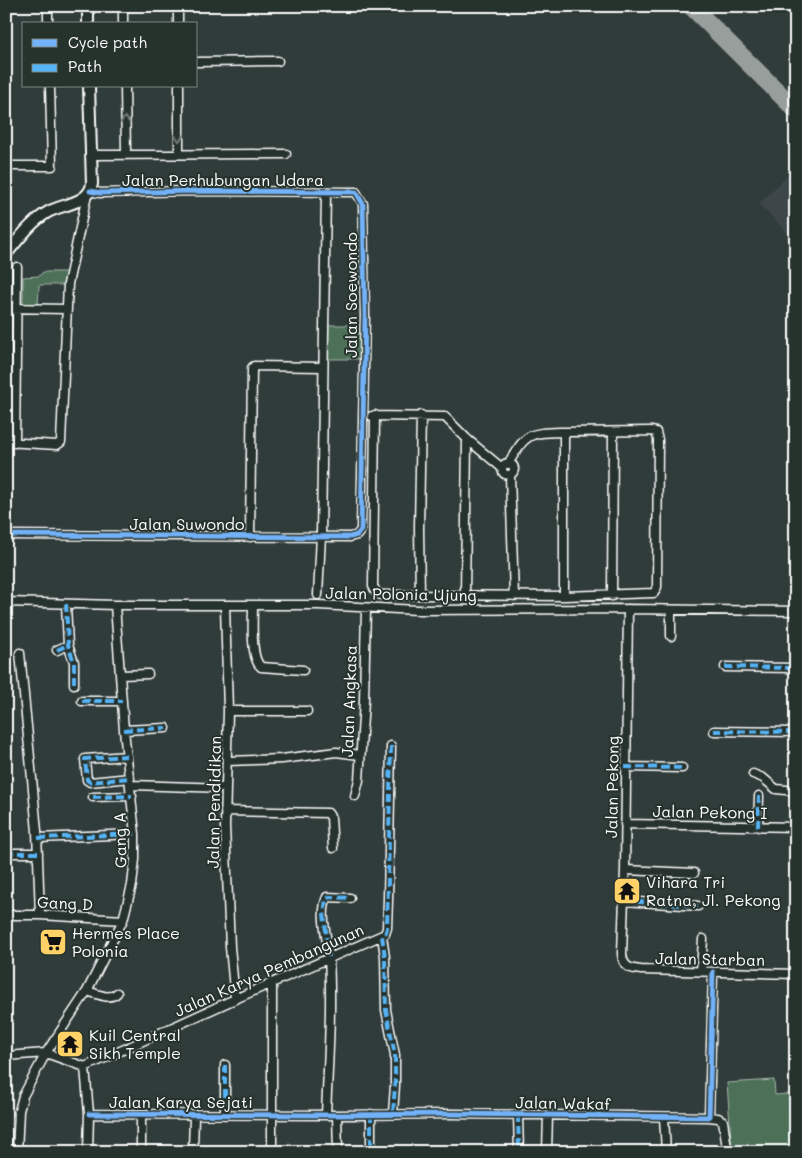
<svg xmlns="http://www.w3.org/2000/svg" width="802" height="1158" viewBox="0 0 802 1158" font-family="Mali,sans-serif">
  <rect width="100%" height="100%" fill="#303c3a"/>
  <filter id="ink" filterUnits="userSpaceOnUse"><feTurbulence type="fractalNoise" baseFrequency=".02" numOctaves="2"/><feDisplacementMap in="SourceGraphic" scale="10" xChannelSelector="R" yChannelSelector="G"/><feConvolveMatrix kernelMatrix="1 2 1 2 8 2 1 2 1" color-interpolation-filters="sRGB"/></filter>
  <g filter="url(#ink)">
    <path fill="#3d4649" d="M 796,167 L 796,241 L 759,204 Z"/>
    <path fill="#4e6f59" stroke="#a6b7ac" d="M 43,272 L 67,272 L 66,285 L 39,285 L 38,308 L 23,307 L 23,277 L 39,276 Z
      M 326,325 L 359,325 L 360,359 L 326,359 Z
      M 774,1080 L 775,1095 L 789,1094 L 793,1152 L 732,1152 L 727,1083 Z"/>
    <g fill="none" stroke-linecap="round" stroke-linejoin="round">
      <path stroke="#989e9c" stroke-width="18" d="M 691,6 L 796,110"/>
      <g stroke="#fff" stroke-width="11">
        <path id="street" d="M 48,6 L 48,24
          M 123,6 L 123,24
          M 178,6 L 178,24
          M 196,62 L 278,61
          M 125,86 L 126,154
          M 179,86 L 179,154
          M 90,155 L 286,154
          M 6,166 L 52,166 L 50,86
          M 6,308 L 66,309
          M 375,415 L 373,586 L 376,592 L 381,595 L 420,595 L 419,528 L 421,415
          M 372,416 L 445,417 L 467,439 L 502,468
          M 6,442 L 57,445 L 61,442 L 68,284 L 87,195
          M 15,443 L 17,267
          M502 469a6 6 0 1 1 12 0a6 6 0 1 1-12 0Z
          M 508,464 C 527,432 528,433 564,432
          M 510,475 L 514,596
          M 6,535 L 350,537 L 357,535 L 361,530 L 365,315 L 363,204 L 356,192 L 351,192 L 195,191 L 100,193 L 90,191
          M 250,537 L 252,368 L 254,366 L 322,367
          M 318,595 L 321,536 L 326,192
          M 420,595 L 564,596 L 654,593 L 657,587 L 658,440 L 656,432 L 651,431 L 564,432 L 564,596
          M 465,595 L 467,439
          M 612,596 L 613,432
          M 6,602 L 115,605 L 318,605 L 418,610 L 628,609 L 796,611
          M 66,604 L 68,645 L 74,662 L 74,684
          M 225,606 L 228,711 L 225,826 L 230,947 L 235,999
          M 253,606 C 253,621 250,658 261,667 L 303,670
          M 628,609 L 625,870 L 622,954 C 623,967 630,969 641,970 L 796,974
          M 671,636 L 671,610
          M 57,650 L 68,645
          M 20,653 L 37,831 L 40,915
          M 725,667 L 796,668
          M 121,675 L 148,674
          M 82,701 L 122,701
          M 228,711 L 307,711
          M 124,730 L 166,728
          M 714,731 L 796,732
          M 127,756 L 85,759 L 87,780 L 90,782 L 130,778
          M 228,761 L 282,759 L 336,752 L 360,755
          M 625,767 L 682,768
          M 753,774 L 763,778 L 776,789 L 796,791
          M 131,785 L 226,788
          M 355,796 L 359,780 L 364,701 L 366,608
          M 93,797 L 132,796
          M 225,811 L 328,813 L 331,818 L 333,848
          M 625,824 L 796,827
          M 758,827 L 759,796
          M 38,838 L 135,834
          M 6,853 L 38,853
          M 625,870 L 694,873
          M 624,901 L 698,906
          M 6,915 L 40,915 L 123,920
          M 382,936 L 385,957 L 386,1010 L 395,1055 L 395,1085 L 393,1114
          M 701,971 L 703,939
          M 272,983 L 272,1152
          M 87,991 C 96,993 109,1001 117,993
          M 6,1056 L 46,1053 L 85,1067 L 89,1114 L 88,1152
          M 225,1065 L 225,1115
          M 85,1067 L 235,999 L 385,934 L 387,928 L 388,900 L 391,746
          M 89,1114 L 337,1115 L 452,1114 L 709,1117 L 713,972
          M 141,1114 L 141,1152
          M 326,1115 C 328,1063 332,1010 329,958 C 328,939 319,915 327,897 L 350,898
          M 337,1115 L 338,1152
          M 518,1115 L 519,1152
          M 664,1117 L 666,1152
          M 709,1117 L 718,1118 L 723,1121 L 727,1148
          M 371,1145 L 371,1114
          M 17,1152 L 19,1111 L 23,1096 L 46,1053 L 87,991 L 123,920 L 132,885 L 135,859 L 135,834 L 124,730 L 115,605
          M 193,1152 L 194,1115
          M 547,1152 L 548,1115"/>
      </g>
      <g stroke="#fff" stroke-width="14">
        <path id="secondary" d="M 88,6 L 88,24
          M 6,254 C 19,239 31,222 48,212 C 62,204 89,204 92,184 L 89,86"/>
      </g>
      <use href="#street" stroke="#26332d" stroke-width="8"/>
      <use href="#secondary" stroke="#26332d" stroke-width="10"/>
      <path stroke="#56b5f8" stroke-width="4" stroke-dasharray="8 4" stroke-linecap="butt" d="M 66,604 L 68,645 L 74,662 L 74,684
        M 57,650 L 68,645
        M 725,667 L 796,668
        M 82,701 L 122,701
        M 124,730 L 166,728
        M 714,731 L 796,732
        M 391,746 L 387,928 L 386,932 L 382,936 L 385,957 L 386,1010 L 395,1055 L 395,1085 L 393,1114
        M 127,756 L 85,759 L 87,780 L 90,782 L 130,778
        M 625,767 L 682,768
        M 93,797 L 132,796
        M 758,827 L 759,796
        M 38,838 L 135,834
        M 6,853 L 38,853
        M 624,901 L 698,906
        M 329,957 L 324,914 L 326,899 L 330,897 L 350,898
        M 225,1065 L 225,1115
        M 518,1115 L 519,1152
        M 371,1145 L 371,1114"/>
      <g stroke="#26332d" stroke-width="8">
        <path id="cycleway" d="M 6,535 L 350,537 L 357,535 L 361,530 L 365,315 L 363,204 L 356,192 L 351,192 L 195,191 L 100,193 L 90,191
          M 89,1114 L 337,1115 L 452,1114 L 709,1117 L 713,972"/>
      </g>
      <use href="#cycleway" stroke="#73b2f8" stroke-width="5"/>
    </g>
    <defs><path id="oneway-chevron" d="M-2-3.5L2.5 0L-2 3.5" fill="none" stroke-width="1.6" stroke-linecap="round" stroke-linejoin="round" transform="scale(1.25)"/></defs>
    <g stroke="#727a76">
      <use href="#oneway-chevron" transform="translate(125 120) rotate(-91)"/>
      <use href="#oneway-chevron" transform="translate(179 138) rotate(90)"/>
    </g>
  </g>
  <defs>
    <g id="temple-square" transform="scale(1.4375)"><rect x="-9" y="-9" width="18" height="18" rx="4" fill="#ffd166" stroke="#26332d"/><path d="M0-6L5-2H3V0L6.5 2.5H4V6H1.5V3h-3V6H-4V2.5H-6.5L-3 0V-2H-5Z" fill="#111"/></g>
    <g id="supermarket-square" transform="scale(1.4375)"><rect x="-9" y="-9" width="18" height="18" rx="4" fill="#ffd166" stroke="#26332d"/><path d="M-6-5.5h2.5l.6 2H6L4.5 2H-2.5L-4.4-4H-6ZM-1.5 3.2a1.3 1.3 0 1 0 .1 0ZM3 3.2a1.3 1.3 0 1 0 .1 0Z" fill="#111"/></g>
  </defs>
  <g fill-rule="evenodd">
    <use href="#temple-square" x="627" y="891"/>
    <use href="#supermarket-square" x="53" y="942"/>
    <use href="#temple-square" x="70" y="1044"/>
  </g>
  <g text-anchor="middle" stroke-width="4" stroke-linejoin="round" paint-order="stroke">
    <g font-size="16" fill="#fff" stroke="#26332d">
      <text x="223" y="186">Jalan Perhubungan Udara</text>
      <text transform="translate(351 295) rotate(-90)" y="6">Jalan Soewondo</text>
      <text x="187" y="530">Jalan Suwondo</text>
      <text transform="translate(401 594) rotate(1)" y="6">Jalan Polonia Ujung</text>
      <text transform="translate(349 701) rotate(-88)" y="6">Jalan Angkasa</text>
      <text transform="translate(612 787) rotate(-89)" y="6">Jalan Pekong</text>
      <text transform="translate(214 802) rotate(-89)" y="6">Jalan Pendidikan</text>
      <text transform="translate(710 812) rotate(1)" y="6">Jalan Pekong I</text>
      <text transform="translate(120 840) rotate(-91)" y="6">Gang A</text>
      <text transform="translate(65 903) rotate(3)" y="6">Gang D</text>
      <text transform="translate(710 959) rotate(1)" y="6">Jalan Starban</text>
      <text transform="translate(269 970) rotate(-24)" y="6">Jalan Karya Pembangunan</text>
      <text x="181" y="1108">Jalan Karya Sejati</text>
      <text transform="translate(563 1103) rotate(1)" y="6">Jalan Wakaf</text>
    </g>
    <g font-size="16" fill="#fff" stroke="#26332d" text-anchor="start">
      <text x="646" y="888">Vihara Tri<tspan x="646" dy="18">Ratna, Jl. Pekong</tspan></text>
      <text x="72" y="939">Hermes Place<tspan x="72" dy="18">Polonia</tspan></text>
      <text x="89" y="1041">Kuil Central<tspan x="89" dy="18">Sikh Temple</tspan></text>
    </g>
  </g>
  <rect width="802" height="1158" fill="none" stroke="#26332d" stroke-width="25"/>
  <rect x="12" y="12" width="777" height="1133" fill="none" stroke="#fff" stroke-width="2" filter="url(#ink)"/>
  <rect x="22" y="22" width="175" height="65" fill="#26332d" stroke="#7d8581"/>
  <rect x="32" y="39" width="25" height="8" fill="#73b2f8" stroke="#7d8581"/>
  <text x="68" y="48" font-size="15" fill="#ffffff">Cycle path</text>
  <rect x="32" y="64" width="25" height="8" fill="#56b5f8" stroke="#7d8581"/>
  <text x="68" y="72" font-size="15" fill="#ffffff">Path</text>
</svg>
